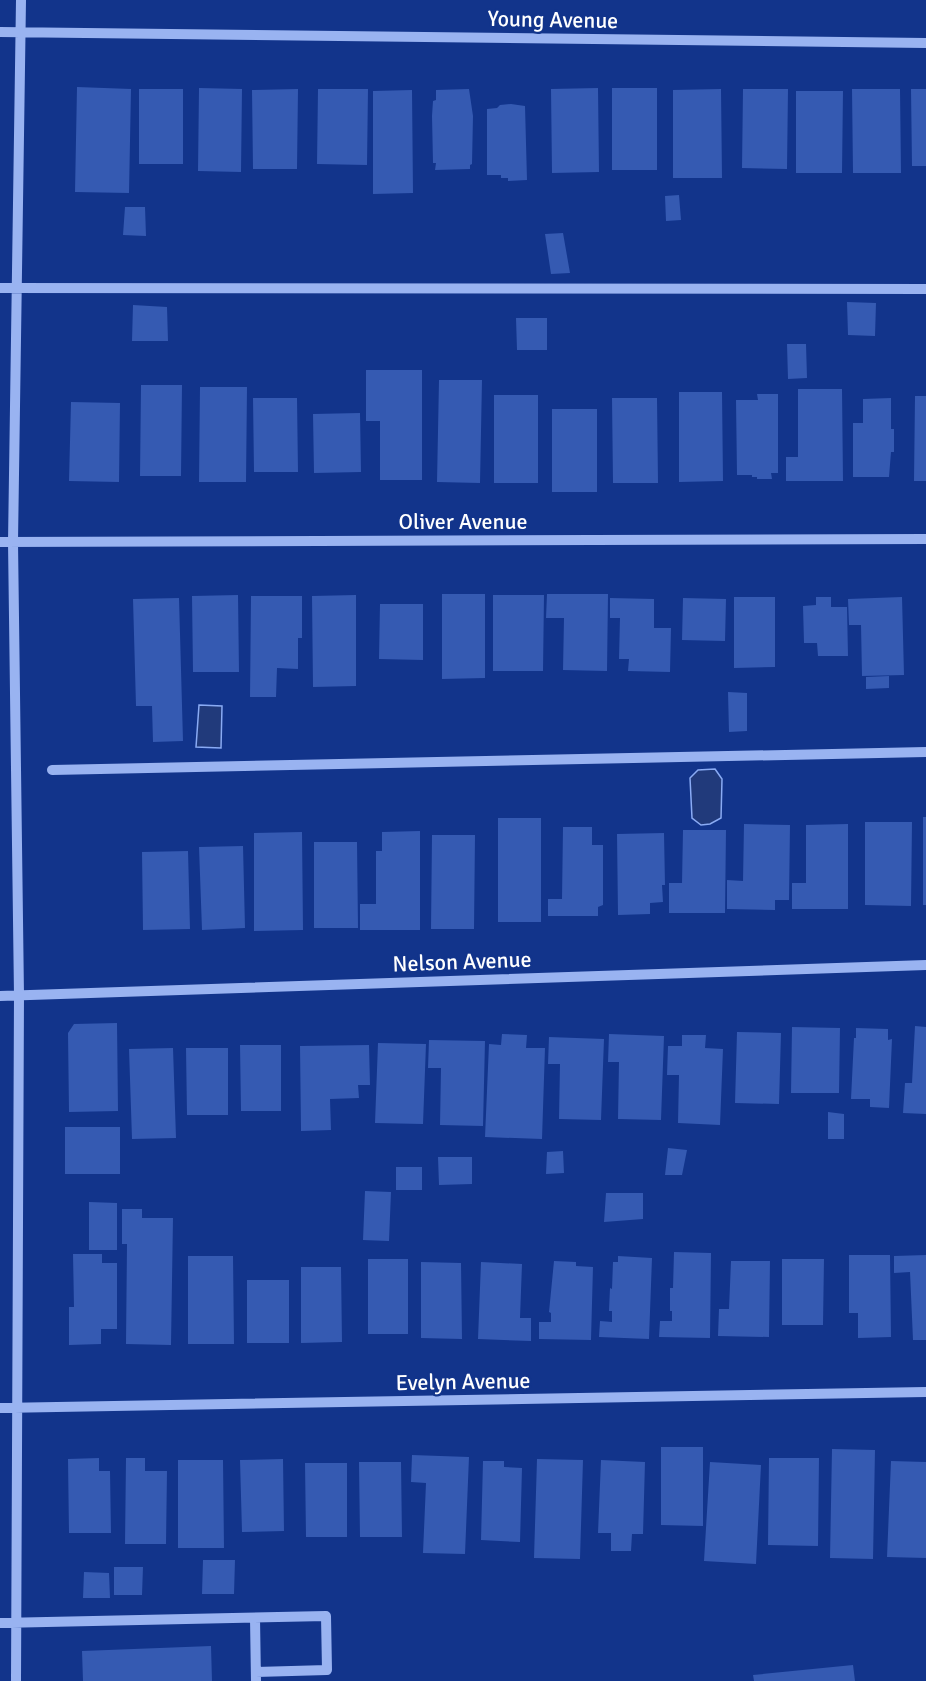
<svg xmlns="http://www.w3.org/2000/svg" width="926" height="1681" viewBox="0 0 926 1681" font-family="Signika,sans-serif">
  <rect width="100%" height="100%" fill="#12348b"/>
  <path fill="#213a7b" stroke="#8aabf4" stroke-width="1.5" d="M 199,705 L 222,706 L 221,748 L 196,747 Z
    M 715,769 L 722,779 L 721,818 L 710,824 L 701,825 L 692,818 L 690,778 L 698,770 Z"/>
  <path fill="#355ab2" d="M 77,87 L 131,89 L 129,193 L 75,192 Z
    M 199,88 L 242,89 L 241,172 L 198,171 Z
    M 598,88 L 599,172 L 552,173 L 551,89 Z
    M 612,88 L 657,88 L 657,170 L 612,170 Z
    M 139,89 L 183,89 L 183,164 L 139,164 Z
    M 298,89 L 297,169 L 253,169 L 252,90 Z
    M 318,89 L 368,89 L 367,165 L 317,164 Z
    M 469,89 L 473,116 L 472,164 L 470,165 L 470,169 L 435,170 L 436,163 L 433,163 L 432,116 L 433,101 L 436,100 L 436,90 Z
    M 721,89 L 722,178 L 673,178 L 673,90 Z
    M 743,89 L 788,89 L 787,169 L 742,168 Z
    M 852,89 L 900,89 L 901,173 L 853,173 Z
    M 911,89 L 926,89 L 926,166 L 912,166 Z
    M 412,90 L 413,193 L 373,194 L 373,91 Z
    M 796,91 L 843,91 L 842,173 L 796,173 Z
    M 511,104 L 525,106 L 527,180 L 508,181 L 508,178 L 501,178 L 501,175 L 487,175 L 487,109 L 497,108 L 500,105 Z
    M 679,195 L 681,220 L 666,221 L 665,196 Z
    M 125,207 L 145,207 L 146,236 L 123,235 Z
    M 563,233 L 570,273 L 551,274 L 545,234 Z
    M 847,302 L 876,303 L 875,336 L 848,335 Z
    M 133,305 L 167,307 L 168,341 L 132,341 Z
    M 516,318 L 547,318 L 547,350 L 517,350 Z
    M 787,344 L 806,344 L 807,378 L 788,379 Z
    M 366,370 L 422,370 L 422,480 L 380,480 L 380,421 L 366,421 Z
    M 439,380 L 482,380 L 480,483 L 437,482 Z
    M 141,385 L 182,385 L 181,476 L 140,476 Z
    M 200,387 L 247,387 L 246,482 L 199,482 Z
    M 798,389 L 842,389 L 843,481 L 786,481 L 786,457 L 798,457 Z
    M 679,392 L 722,392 L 723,481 L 679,482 Z
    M 757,394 L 778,394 L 778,473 L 771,473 L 772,479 L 757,479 L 757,477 L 752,477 L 752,475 L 737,475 L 736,400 L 758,400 Z
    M 494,395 L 538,395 L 538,483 L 494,483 Z
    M 915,396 L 926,396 L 926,481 L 914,481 Z
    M 253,398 L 297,398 L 298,472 L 254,472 Z
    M 612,398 L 657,398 L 658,483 L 613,483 Z
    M 891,398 L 891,429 L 894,429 L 894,452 L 891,452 L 889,477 L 853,477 L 853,423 L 863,423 L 863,399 Z
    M 71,402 L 120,403 L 119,482 L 69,481 Z
    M 552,409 L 597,409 L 597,492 L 552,492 Z
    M 360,413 L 361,472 L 314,473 L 313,414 Z
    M 442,594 L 485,594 L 485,678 L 442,679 Z
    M 547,594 L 608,594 L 607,671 L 563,670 L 564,618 L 546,618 Z
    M 238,595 L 239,672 L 193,672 L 192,596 Z
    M 356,595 L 356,686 L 313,687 L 312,596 Z
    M 493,595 L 544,595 L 543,671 L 493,671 Z
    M 251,596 L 302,596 L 302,638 L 298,638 L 298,669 L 277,668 L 276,697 L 250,697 Z
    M 734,597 L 775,597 L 775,667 L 734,668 Z
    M 816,597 L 831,597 L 831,607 L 847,607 L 848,656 L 818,656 L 817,643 L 804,643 L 803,606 L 816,605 Z
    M 902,597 L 904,675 L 862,676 L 861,625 L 849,625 L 848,599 Z
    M 179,598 L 183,741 L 153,742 L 152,706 L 136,706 L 133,599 Z
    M 610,598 L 654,599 L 654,628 L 671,628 L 670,672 L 628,671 L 629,659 L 619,659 L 620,618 L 610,618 Z
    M 683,598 L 726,599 L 725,641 L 682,640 Z
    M 380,604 L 423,604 L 423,660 L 379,659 Z
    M 889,676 L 889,688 L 866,689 L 866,677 Z
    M 728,692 L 747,693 L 747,731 L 729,732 Z
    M 923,817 L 926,817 L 926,905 L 923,905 Z
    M 498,818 L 541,818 L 541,922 L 498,922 Z
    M 865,822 L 912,822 L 911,906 L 865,905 Z
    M 744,824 L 790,825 L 789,900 L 775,900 L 775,910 L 727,909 L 727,880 L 743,881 Z
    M 848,824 L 848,909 L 792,909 L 792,883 L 806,883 L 806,825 Z
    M 563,827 L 592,827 L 592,845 L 603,845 L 603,905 L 598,907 L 598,916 L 548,916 L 548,899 L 562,899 Z
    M 683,830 L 726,830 L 725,913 L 669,913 L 669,883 L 682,883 Z
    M 420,831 L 420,930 L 360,930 L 360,904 L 376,904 L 376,851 L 382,851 L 382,832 Z
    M 302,832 L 303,930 L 254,931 L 254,833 Z
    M 664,833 L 665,885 L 662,885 L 663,902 L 650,903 L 650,914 L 618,915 L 617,834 Z
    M 432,835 L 475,835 L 474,929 L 431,929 Z
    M 314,842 L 357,842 L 358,928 L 314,928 Z
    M 243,846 L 245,928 L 202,930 L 199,847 Z
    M 188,851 L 190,929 L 143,930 L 142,852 Z
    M 117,1023 L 118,1111 L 69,1112 L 68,1033 L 74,1024 Z
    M 915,1026 L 926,1027 L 926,1114 L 903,1113 L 905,1083 L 912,1083 Z
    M 792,1027 L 840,1028 L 839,1093 L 791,1093 Z
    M 856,1028 L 888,1029 L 888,1040 L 892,1039 L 889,1108 L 870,1107 L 870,1099 L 851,1099 L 854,1038 L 856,1038 Z
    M 737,1032 L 781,1033 L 779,1104 L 735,1103 Z
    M 502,1034 L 527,1035 L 526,1048 L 545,1048 L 542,1139 L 485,1137 L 489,1044 L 501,1045 Z
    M 609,1034 L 664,1036 L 661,1120 L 618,1119 L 619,1062 L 608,1062 Z
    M 682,1035 L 706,1035 L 705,1048 L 723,1049 L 720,1125 L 678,1123 L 679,1075 L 667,1075 L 668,1046 L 682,1046 Z
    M 549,1037 L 604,1039 L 601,1120 L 559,1119 L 560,1064 L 548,1064 Z
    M 429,1040 L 485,1041 L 483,1126 L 440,1125 L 441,1068 L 428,1068 Z
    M 378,1043 L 426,1044 L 423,1124 L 375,1123 Z
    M 240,1045 L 281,1045 L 281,1111 L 241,1111 Z
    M 369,1045 L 370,1085 L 358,1085 L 359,1098 L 330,1099 L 331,1130 L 301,1131 L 300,1046 Z
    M 173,1048 L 176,1138 L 132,1139 L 129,1049 Z
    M 186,1048 L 228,1048 L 228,1115 L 187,1115 Z
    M 828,1112 L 844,1114 L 844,1139 L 828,1139 Z
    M 65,1127 L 120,1127 L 120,1174 L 65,1174 Z
    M 668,1148 L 687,1150 L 682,1175 L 665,1175 Z
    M 563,1151 L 564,1173 L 546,1174 L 547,1152 Z
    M 438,1157 L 472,1157 L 472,1184 L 439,1185 Z
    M 396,1167 L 422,1167 L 422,1190 L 396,1190 Z
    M 365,1191 L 391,1192 L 389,1241 L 363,1240 Z
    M 606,1193 L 643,1193 L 643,1219 L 604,1222 Z
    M 89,1202 L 117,1203 L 117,1250 L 89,1250 Z
    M 122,1209 L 142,1209 L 142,1218 L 173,1218 L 171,1345 L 126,1344 L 127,1244 L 122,1244 Z
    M 674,1252 L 711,1253 L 710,1338 L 659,1337 L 660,1321 L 672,1321 L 672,1311 L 670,1311 L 670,1288 L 673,1288 Z
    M 73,1254 L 102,1254 L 102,1263 L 117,1263 L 117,1329 L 101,1329 L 101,1344 L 69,1345 L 69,1307 L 74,1307 Z
    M 849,1255 L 890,1255 L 891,1337 L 858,1338 L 858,1313 L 849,1313 Z
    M 926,1255 L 926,1340 L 913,1340 L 910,1272 L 894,1273 L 894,1256 Z
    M 188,1256 L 233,1256 L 234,1344 L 188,1344 Z
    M 618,1256 L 652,1258 L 649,1339 L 599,1337 L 600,1321 L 612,1322 L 612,1311 L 609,1311 L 610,1288 L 612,1289 L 613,1262 L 618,1262 Z
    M 368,1259 L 408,1259 L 408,1334 L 368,1334 Z
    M 782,1259 L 824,1259 L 823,1325 L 782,1325 Z
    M 554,1261 L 576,1262 L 576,1266 L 593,1267 L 591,1340 L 539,1339 L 539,1322 L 551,1322 L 551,1313 L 549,1312 Z
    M 731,1261 L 770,1261 L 769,1337 L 718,1336 L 719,1309 L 729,1309 Z
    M 421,1262 L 461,1263 L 462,1339 L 421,1338 Z
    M 481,1262 L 522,1264 L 520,1318 L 531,1318 L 531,1341 L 478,1339 Z
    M 301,1267 L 341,1267 L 342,1342 L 301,1343 Z
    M 247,1280 L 289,1280 L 289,1343 L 247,1343 Z
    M 661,1447 L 703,1447 L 703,1526 L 661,1525 Z
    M 832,1449 L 875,1450 L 873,1559 L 830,1558 Z
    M 412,1455 L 469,1457 L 465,1554 L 423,1553 L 426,1483 L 411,1482 Z
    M 99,1458 L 99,1471 L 110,1471 L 111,1533 L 69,1533 L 68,1459 Z
    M 126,1458 L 145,1458 L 145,1471 L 167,1471 L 166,1544 L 125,1544 Z
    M 769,1458 L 819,1458 L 818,1546 L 768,1545 Z
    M 283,1459 L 284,1531 L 242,1532 L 240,1460 Z
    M 537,1459 L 583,1460 L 580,1559 L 534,1558 Z
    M 178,1460 L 223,1460 L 224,1548 L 178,1548 Z
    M 601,1460 L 645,1462 L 643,1534 L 632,1534 L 631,1551 L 611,1551 L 611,1533 L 598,1533 Z
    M 483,1461 L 504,1461 L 504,1467 L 522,1468 L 520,1542 L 481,1540 Z
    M 891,1461 L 926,1462 L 926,1558 L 887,1557 Z
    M 359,1462 L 401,1462 L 402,1537 L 360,1537 Z
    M 710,1462 L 761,1465 L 756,1564 L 704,1561 Z
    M 305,1463 L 347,1463 L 347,1537 L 306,1537 Z
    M 203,1560 L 235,1560 L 234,1594 L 202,1594 Z
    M 114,1567 L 143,1567 L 142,1595 L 114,1595 Z
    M 84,1572 L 109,1573 L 110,1598 L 83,1598 Z
    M 211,1646 L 212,1681 L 83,1681 L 82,1651 Z
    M 853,1665 L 855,1681 L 754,1681 L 753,1675 Z"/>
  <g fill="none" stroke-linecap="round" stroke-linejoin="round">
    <path stroke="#99b3f1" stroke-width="10" d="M 0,32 L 926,43
      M 0,288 L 926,289
      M 0,542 L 926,539
      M 52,770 L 926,752
      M 0,996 L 926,965
      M 0,1408 L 926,1392
      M 255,1618 L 256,1681
      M 0,1623 L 326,1616 L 327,1670 L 256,1672
      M 16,1681 L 19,995 L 13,542 L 21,0"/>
  </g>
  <g text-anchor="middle" stroke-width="4.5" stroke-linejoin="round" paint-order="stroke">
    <g font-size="22" fill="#fff" stroke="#12348b">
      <text transform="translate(553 19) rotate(1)" y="8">Young Avenue</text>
      <text x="463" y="529">Oliver Avenue</text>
      <text transform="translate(462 961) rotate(-2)" y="8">Nelson Avenue</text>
      <text transform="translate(463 1381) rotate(-1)" y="8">Evelyn Avenue</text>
    </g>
  </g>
</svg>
